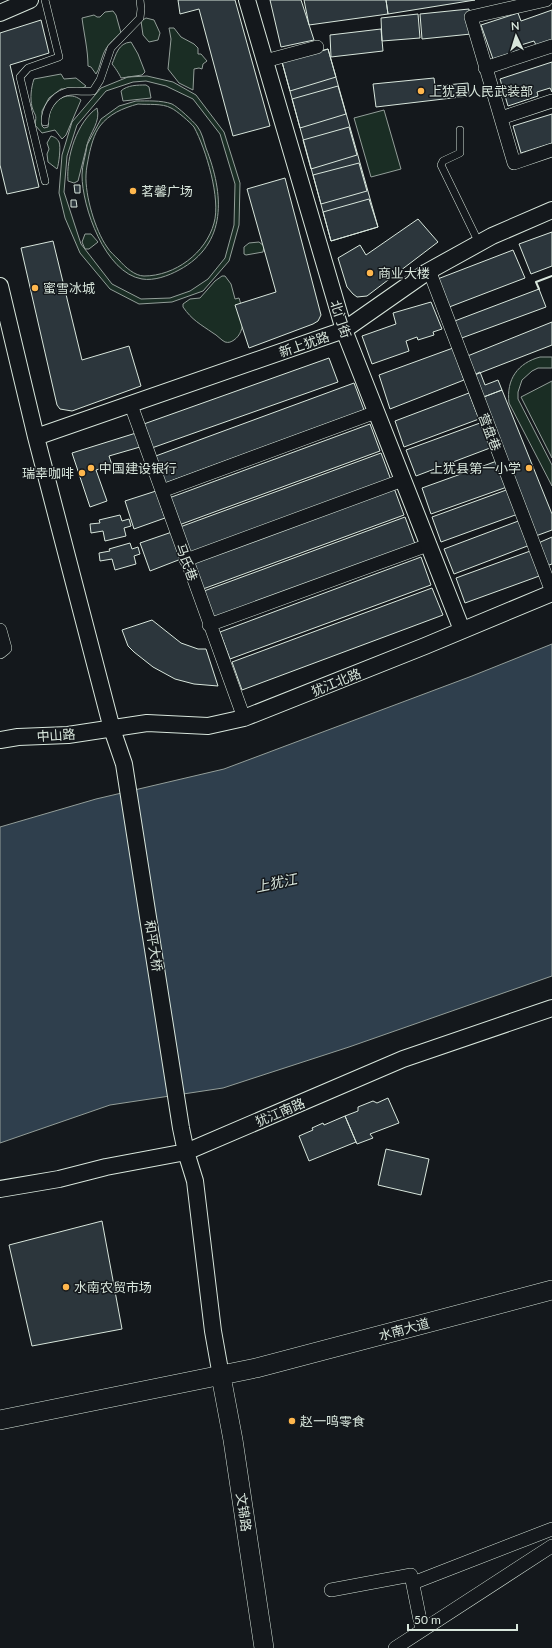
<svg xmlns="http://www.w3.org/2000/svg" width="552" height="1648" viewBox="0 0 552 1648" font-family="Lato,'Noto Sans SC',sans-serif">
  <rect width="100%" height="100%" fill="#14181c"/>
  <path fill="#1a2d24" stroke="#939e99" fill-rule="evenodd" d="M 113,11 L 116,15 L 121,33 C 113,40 106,46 103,55 C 100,62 100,68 96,74 L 91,67 L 88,66 C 88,50 84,34 82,18 L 94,15 L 97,17 L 100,17 L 105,12 Z
    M 146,18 L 154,20 L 160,33 L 158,40 L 149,42 L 143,35 L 141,21 Z
    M 169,28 L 174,28 L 181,37 L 194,44 L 198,48 L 198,54 L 201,54 L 207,61 L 203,64 L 202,69 L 199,68 L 194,69 L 193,90 L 179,83 L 168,69 L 171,39 Z
    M 131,42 L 138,54 L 145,72 L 142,75 L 121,78 C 120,75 114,66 112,64 C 116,55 118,43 131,42 Z
    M 61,74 L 64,79 L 76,78 L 86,86 L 81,89 L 61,89 L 49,98 L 42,111 L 42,126 L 44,128 L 48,127 C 49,122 48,115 50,110 C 55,98 70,91 81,100 L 66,135 L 62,139 L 55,130 L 42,133 L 35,125 C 37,113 35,117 32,107 C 30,98 31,88 34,79 Z
    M 147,76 L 173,82 L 196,95 L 224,132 L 240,183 L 239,225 L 229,261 L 203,291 L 172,302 L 139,304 L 110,289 L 80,253 L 65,218 L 59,193 L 62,155 L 72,122 L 101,88 L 128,77 ZM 146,81 L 166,86 L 193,99 L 220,134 L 235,184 L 234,225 L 225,258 L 208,279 L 190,291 L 170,298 L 141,299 L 112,284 L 81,244 L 64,192 L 67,156 L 77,125 L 106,91 L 133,82 Z
    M 146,85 L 149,87 L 151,98 L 123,101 L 121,91 C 127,85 138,85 146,85 Z
    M 136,101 C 147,101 161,100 172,104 C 178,107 193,121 197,126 C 202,132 204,142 206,148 C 224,194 228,244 179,270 C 168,276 154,281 142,279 C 105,273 82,207 82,175 C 82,165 86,155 87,145 L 78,181 L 74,183 L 68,181 C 66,157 77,122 97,108 C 101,122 90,132 87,145 L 101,119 L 119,106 ZM 138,104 C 148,105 162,103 171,108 C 176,110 191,123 194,127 C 206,149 221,199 214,223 C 206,253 175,276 144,276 C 135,276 125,267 119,260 C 115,256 110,252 107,247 C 95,230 85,195 86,175 C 86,169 88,161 89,155 C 91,146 94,134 100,126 C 109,114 123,108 138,104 Z
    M 384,110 L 401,169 L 371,177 L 354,118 Z
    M 51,136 C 54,137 57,138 59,142 C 61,146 59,164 57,169 L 48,162 L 47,154 L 49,149 L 47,143 Z
    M 85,234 L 91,234 L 98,242 L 89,249 L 85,249 L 82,242 Z
    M 259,242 L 264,246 L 263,252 L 246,255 L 244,254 L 244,247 L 249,243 Z
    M 222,276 L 225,276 L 231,284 L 235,299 L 239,298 C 243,310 247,331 234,340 C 231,342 229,343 225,342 C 221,340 217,335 213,333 C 200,324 192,320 183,307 L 183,304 L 190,299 L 200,298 L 215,281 Z
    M 540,357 L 552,357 L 552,368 L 538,368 L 532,371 L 522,380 L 518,392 L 518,399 L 552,465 L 552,486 L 509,403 C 506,379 518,363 540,357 Z
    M 552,381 L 552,458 L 521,397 Z"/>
  <path fill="#2f3f4d" stroke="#939e99" d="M 552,644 L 552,976 L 349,1047 L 223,1088 L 110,1105 L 0,1143 L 0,827 L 96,799 L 224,769 L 472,676 Z"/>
  <path fill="#2c363c" stroke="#d8e6dc" d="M 178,0 L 235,0 L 270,126 L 233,136 L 199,9 L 180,14 Z
    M 270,0 L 301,0 L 314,40 L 281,47 Z
    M 304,0 L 386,0 L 388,14 L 309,25 Z
    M 386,0 L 475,0 L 388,14 Z
    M 469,9 L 471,34 L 422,39 L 420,14 Z
    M 552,10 L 552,40 L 536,45 L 534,41 L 521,45 L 523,49 L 493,59 L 481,25 L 518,13 L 521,21 Z
    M 418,14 L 420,38 L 382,41 L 381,18 Z
    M 41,20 L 49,53 L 10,65 L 39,187 L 7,194 L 0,165 L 0,33 Z
    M 381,29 L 383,51 L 331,57 L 330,35 Z
    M 328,49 L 336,77 L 290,91 L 282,62 Z
    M 328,49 L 378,227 L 331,241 L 282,62 Z
    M 552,62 L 552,92 L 550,88 L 537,92 L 538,96 L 508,106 L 500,79 Z
    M 434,78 L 435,86 L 468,83 L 469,96 L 376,107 L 373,84 Z
    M 338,86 L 346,114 L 300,128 L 292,99 Z
    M 552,114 L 552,143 L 521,153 L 513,126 Z
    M 349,127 L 357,155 L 311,169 L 303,140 Z
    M 359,163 L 367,191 L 321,204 L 313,175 Z
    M 285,178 L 321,315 L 318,321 L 313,324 L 249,348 L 235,305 L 276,292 L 247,189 Z
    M 74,185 L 80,185 L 80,193 L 75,193 Z
    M 369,199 L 378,227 L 331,241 L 323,212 Z
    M 71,200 L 76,200 L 77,207 L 71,207 Z
    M 418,219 L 438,242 L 367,296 L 357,297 L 353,294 L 347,287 L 338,258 L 360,245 L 366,255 Z
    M 552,232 L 552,266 L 531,274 L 519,244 Z
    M 53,241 L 82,360 L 129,346 L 141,386 L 72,411 L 60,409 L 57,405 L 21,248 Z
    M 513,250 L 525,278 L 444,309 L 435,280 Z
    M 539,289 L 546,307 L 459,339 L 452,322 Z
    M 431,302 L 442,329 L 433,332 L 434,335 L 418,340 L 417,337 L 406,341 L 409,351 L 372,364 L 362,336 L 396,324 L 393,313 Z
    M 552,322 L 552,345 L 472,376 L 465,357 Z
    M 453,348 L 464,380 L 390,409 L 379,375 Z
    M 329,358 L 338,382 L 149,449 L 141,425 Z
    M 480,372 L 485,385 L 498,380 L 502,390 L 481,398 L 472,376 Z
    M 354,383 L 364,410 L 163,484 L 153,457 Z
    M 502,390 L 552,514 L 552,530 L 533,537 L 481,398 Z
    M 469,393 L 479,419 L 404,447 L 395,421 Z
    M 480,423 L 490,448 L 416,476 L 406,450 Z
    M 370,424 L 380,451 L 179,525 L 169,498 Z
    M 136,433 L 140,447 L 109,456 L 112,465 L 96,470 L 107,501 L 90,507 L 72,453 Z
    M 381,453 L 391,480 L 190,554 L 180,527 Z
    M 497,461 L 507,487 L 431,514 L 422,488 Z
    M 394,488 L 404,515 L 203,589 L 193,562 Z
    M 509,489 L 518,514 L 441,542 L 432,517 Z
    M 156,491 L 165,518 L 134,529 L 125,501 Z
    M 120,515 L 122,521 L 129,519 L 131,526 L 124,528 L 126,536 L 105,541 L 103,531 L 91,533 L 90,524 L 100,523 L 99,520 Z
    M 405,517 L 415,544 L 214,618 L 204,591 Z
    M 521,520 L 530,545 L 454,574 L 444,549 Z
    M 172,532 L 181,559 L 150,571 L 140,543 Z
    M 552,537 L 552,564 L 546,566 L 536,544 Z
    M 130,543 L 132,549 L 138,547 L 140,554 L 134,556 L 136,564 L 115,570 L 112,559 L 100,561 L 99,553 L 110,551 L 109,549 Z
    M 533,550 L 542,575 L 465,603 L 456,578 Z
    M 421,557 L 431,585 L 230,659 L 220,632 Z
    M 432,588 L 443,615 L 242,690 L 232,662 Z
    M 152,620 L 181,643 L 198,649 L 206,649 L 218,686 L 194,684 L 175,679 L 153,667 L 134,652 L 128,646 L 122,630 Z
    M 388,1098 L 399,1123 L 370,1134 L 373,1138 L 357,1144 L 345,1116 L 358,1111 L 358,1107 L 373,1101 L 377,1103 Z
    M 345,1116 L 356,1142 L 309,1161 L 299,1136 L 313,1130 L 312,1128 L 323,1123 L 324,1125 Z
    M 386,1149 L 429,1159 L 421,1195 L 378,1185 Z
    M 102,1221 L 122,1329 L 32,1346 L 9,1245 Z"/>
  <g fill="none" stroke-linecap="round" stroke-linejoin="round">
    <g stroke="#d8e6dc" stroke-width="8">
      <path id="service" d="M 45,122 C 45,109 53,96 66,92 C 73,90 85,92 93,91 L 100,80 L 111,48 L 140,18 L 141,9 L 140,0
        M 460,130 L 460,153 L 443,161 L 441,165 L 479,243
        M 45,181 L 20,77 L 28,68 L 59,57 L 45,0"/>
    </g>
    <g stroke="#d8e6dc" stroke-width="14">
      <path id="minor" d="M 546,0 L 471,17 L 514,163 L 552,150
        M 265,61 L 317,47
        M 485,68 L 552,46
        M 501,118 L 552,101
        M 429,270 L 552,592
        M 131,405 L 244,718
        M 162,491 L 376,412
        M 186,560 L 403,480
        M 209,625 L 428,545
        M 0,630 L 5,648 L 0,652
        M 413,1583 L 552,1529
        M 331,1590 L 411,1575 L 422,1630
        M 395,1648 L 552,1546"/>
    </g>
    <g stroke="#d8e6dc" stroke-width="18">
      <path id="tertiary" d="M 247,0 L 344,330 L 462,630
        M 0,13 L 30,0
        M 0,286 L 36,437 L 112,729 L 124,764 L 181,1128 L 186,1152 L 195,1181 L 213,1331 L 221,1376
        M 36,437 L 344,330 L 427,272 L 492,236 L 552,210
        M 0,740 L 18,737 L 68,735 L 147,723 L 208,726 L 244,718 L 425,646 L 552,593
        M 0,1189 L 59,1179 L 106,1167 L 186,1152 L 403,1059 L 552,1008"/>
    </g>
    <g stroke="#d8e6dc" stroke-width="20">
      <path id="secondary" d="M 221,1376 L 233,1440 L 264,1648
        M 0,1420 L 256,1368 L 552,1290"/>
    </g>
    <use href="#service" stroke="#14181c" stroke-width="7"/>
    <use href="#minor" stroke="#14181c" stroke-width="13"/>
    <use href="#tertiary" stroke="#14181c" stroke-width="16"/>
    <use href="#secondary" stroke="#14181c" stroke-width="19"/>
    <path stroke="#d8e6dc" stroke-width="2" d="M 539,289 L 536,282 L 552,276"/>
  </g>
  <g fill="#ffb74d" stroke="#14181c" stroke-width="1.5">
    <circle cx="421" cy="91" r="4"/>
    <circle cx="133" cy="191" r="4"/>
    <circle cx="370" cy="273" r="4"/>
    <circle cx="35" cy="288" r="4"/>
    <circle cx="91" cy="468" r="4"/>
    <circle cx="529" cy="468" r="4"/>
    <circle cx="82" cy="473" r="4"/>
    <circle cx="66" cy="1287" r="4"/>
    <circle cx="292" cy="1421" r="4"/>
  </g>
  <g text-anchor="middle" stroke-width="3" stroke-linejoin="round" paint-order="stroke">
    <g font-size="13" fill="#d8e6dc" stroke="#14181c" text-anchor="start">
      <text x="429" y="96">上犹县人民武装部</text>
      <text x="141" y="196">茗馨广场</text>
      <text x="378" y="278">商业大楼</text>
      <text x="43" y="293">蜜雪冰城</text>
      <text x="99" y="473">中国建设银行</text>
      <text x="521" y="473" text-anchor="end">上犹县第一小学</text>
      <text x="74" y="478" text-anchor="end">瑞幸咖啡</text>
      <text x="74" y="1292">水南农贸市场</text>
      <text x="300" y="1426">赵一鸣零食</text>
    </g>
    <g font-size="13" fill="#d8e6dc" stroke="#14181c">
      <text transform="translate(341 319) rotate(72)" y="5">北门街</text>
      <text transform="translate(304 344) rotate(-19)" y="5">新上犹路</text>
      <text transform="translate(490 432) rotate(69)" y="5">营盘巷</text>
      <text transform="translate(187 562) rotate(70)" y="5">马氏巷</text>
      <text transform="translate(336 682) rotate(-22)" y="5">犹江北路</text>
      <text transform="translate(56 735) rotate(-4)" y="5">中山路</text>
      <text transform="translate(154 946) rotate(81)" y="5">和平大桥</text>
      <text transform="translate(280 1112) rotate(-23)" y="5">犹江南路</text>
      <text transform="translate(404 1329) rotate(-15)" y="5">水南大道</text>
      <text transform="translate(244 1512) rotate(82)" y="5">文锦路</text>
    </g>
    <g font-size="14" font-style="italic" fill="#d8e6dc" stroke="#14181c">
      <text transform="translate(276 883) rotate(-12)" y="5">上犹江</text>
    </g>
  </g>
  <g transform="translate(516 36) rotate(356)" stroke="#14181c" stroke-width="3" paint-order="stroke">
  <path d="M0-3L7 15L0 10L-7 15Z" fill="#d8e6dc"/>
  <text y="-6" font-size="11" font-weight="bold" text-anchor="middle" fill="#d8e6dc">N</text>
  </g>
  <path d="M408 1624v6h109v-6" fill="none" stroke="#d8e6dc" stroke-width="2"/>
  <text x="414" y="1624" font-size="12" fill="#d8e6dc" stroke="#14181c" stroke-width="3" paint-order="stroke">50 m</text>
</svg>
